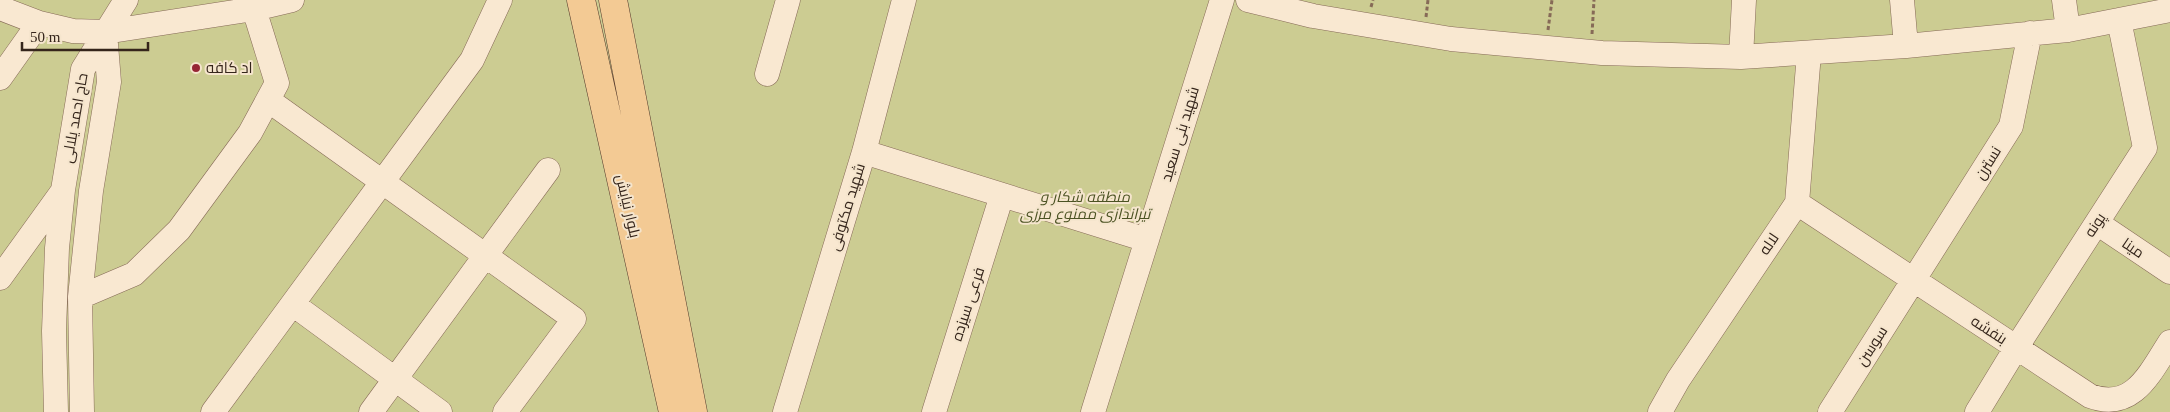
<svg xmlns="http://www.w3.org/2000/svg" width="2170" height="412" viewBox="0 0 2170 412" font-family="'Times New Roman',Cairo,serif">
  <rect width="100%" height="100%" fill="#eedabe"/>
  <path fill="#cccc92" d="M 0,0 L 2170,0 L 2170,412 L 0,412 Z"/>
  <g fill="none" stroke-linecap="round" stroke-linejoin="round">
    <g stroke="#866a57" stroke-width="25">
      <path id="minor" d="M 1248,0 L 1313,16 L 1451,39 L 1602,53 L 1741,57 L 1906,46 L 2068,30 L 2170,10
        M 1902,0 L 1906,46
        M 2064,0 L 2068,30
        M 0,8 L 39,23 L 73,31 L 105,32 L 254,9 L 292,0
        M 1741,57 L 1744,0
        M 767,74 L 788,0
        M 0,78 L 39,23
        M 268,100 L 574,319 L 505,412
        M 864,152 L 1147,240
        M 1797,203 L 2090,396 C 2133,412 2150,373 2170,342
        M 2097,223 L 2170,272
        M 0,278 L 62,192
        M 80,297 L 134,274 L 179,230 L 250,133 L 277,83 L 254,9
        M 294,305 L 440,412
        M 56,412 L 54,331 L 57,248 L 63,190 L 83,69 L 126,0
        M 82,412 L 80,297 L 91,191 L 109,82 L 105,32
        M 213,412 L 472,60 L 500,0
        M 371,412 L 548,170
        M 785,412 L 864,152 L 904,0
        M 934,412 L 1002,195
        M 1093,412 L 1222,0
        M 1660,412 L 1678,380 L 1797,203 L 1809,53
        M 1830,412 L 2011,126 L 2030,33
        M 1977,412 L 2016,348 L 2145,148 L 2119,20"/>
    </g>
    <g stroke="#53392b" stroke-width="29">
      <path id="major" d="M 581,0 L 673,412
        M 613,0 L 693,412"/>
    </g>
    <path stroke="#866a57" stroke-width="3" stroke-dasharray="4 2.5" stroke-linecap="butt" d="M 1371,7 L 1373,0
      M 1426,17 L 1428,0
      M 1548,30 L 1552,0
      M 1592,34 L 1594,0"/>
    <use href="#minor" stroke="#f9e8d1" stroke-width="24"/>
    <use href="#major" stroke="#f3ca94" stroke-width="28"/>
  </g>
  <circle fill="#962634" stroke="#f5e5cd" stroke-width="2" cx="196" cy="68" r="5"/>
  <g text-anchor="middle" stroke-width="4" stroke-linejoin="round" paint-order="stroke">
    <g font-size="15" fill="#35251b" stroke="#f5e5cd" text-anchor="start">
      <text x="206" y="73">اد کافه</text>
    </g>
    <g font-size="15" fill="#35251b" stroke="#f5e5cd">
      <text transform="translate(75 118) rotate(-80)" y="5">حاج احمد یلالی</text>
      <text transform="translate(1180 134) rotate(-73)" y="5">شهید بنی سعید</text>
      <text transform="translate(1988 163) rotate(-58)" y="5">نسترن</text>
      <text transform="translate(628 206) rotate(77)" y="5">بلوار نیایش</text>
      <text transform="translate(847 207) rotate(-73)" y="5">شهید مکتوفی</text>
      <text transform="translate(2095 225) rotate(-57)" y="5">پونه</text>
      <text transform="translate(1769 244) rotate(-56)" y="5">لاله</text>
      <text transform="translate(2133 248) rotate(34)" y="5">مینا</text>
      <text transform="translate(968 304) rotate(-72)" y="5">فرعی سیزده</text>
      <text transform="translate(1989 330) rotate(33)" y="5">بنفشه</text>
      <text transform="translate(1872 346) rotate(-57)" y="5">سوسن</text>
    </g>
    <g font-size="15" font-style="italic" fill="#4b5222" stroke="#f5e5cd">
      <text x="1085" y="202">منطقه شکار و<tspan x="1085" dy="17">تیراندازی ممنوع مرزی</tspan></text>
    </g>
  </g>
  <path d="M22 42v8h126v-8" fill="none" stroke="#35251b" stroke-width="2.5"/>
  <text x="30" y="42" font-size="15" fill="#35251b" stroke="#f5e5cd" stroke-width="4" paint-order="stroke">50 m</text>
</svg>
